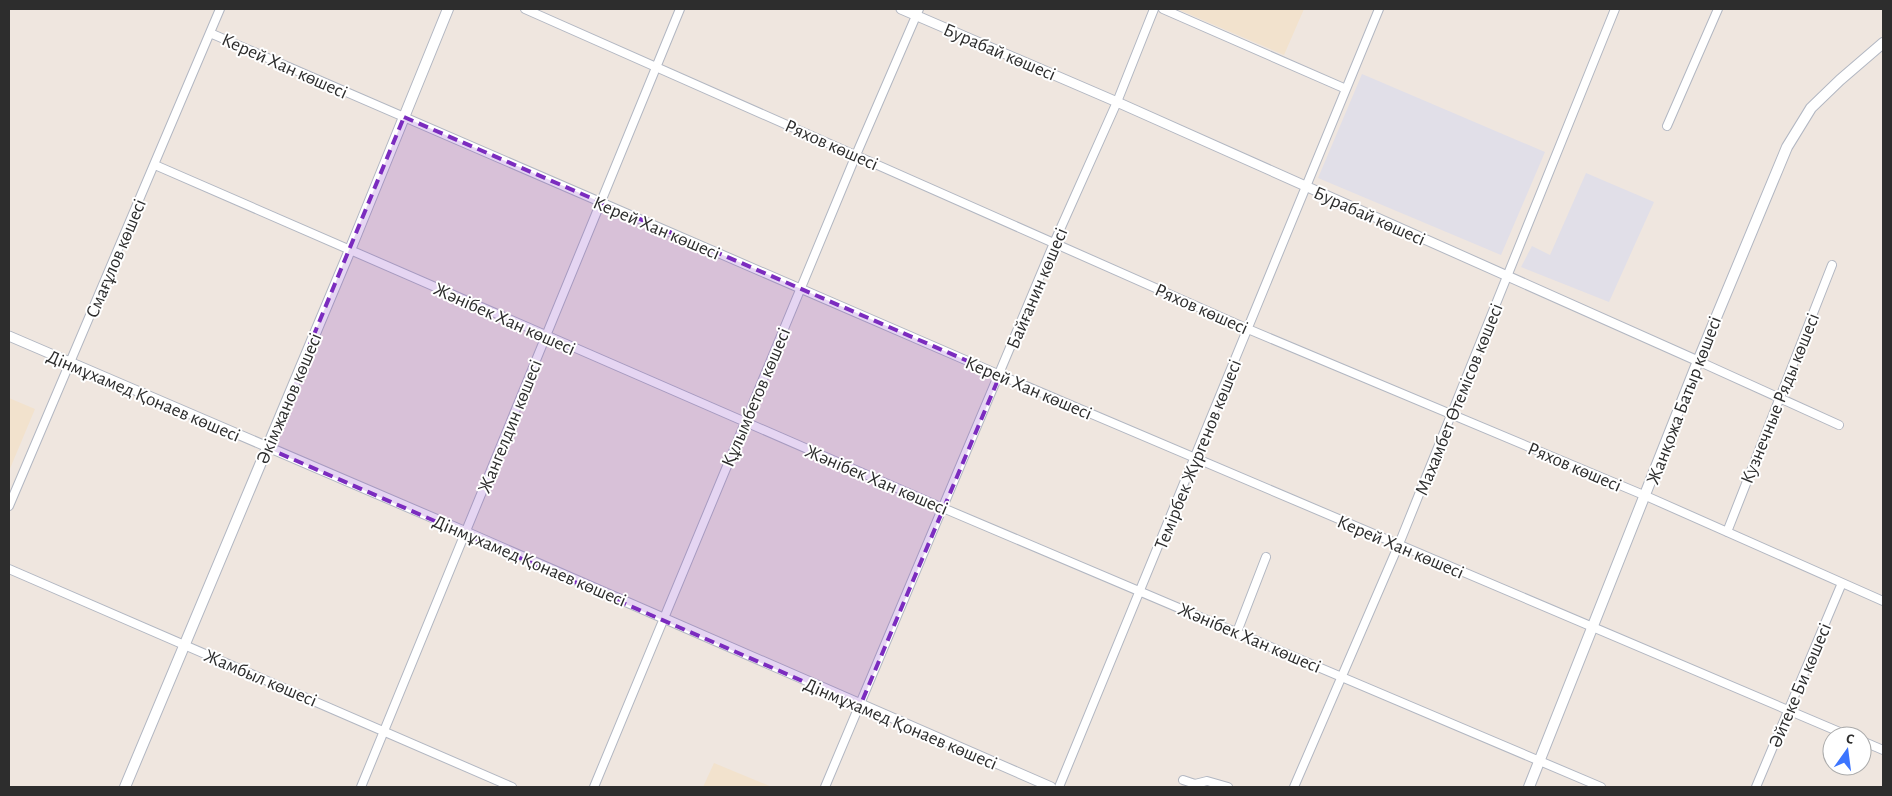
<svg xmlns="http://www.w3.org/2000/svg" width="1892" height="796" viewBox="0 0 1892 796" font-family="'Alegreya Sans',sans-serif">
  <rect width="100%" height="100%" fill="#efe6df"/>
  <path fill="#e1dfe8" d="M 1362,74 L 1545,152 L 1501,255 L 1318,178 Z
    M 1586,173 L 1654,202 L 1609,302 L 1521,267 L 1532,246 L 1550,255 Z"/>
  <path fill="#f2e2cd" d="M 1177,9 L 1304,9 L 1284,55 Z
    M 9,398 L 35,409 L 9,471 Z
    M 714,763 L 772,787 L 703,787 Z"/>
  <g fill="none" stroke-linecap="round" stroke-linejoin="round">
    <g stroke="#b2b7c2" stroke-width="10">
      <path id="minor" d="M 525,9 L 1248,329 L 1646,496 L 1883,601
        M 1163,9 L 1346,89
        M 210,33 L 1000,375 L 1849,736
        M 1667,126 L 1718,9
        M 155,165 L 943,508 L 1601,787
        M 1698,361 L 1839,425
        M 9,506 L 220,9
        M 1727,532 L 1832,265
        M 9,569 L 512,787
        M 1237,632 L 1266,557
        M 1862,741 L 1883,750
        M 1183,780 L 1195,784 L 1207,781 L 1228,787
        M 361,787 L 680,9
        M 594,787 L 856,155 L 919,9
        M 825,787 L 1054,243 L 1117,102 L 1154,9
        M 1059,787 L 1379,9
        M 1294,787 L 1399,544 L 1615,9
        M 1756,787 L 1842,583"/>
    </g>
    <g stroke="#b2b7c2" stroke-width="11">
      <path id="tertiary" d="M 901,9 L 1117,102 L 1698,361
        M 9,336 L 466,532 L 1051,787"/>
    </g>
    <g stroke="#b2b7c2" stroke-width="12">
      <path id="secondary" d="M 125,787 L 350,250 L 448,9
        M 1529,787 L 1698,361 L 1787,147 L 1811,108 L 1840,80 L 1883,43"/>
    </g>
    <use href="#minor" stroke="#fff" stroke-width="8"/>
    <use href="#tertiary" stroke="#fff" stroke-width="9"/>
    <use href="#secondary" stroke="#fff" stroke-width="10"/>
  </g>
  <path fill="#7b2cbf" fill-opacity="0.2" stroke="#7b2cbf" stroke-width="4" stroke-dasharray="10 6" stroke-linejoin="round" d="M 404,117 L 1000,375 L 860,706 L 267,448 Z"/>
  <g text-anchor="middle" stroke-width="4" stroke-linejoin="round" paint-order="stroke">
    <g font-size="19" fill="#2d2d2d" stroke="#fff">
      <text transform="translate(1000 51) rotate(23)" y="7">Бурабай көшесі</text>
      <text transform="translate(285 65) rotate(24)" y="7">Керей Хан көшесі</text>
      <text transform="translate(832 144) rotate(24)" y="7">Ряхов көшесі</text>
      <text transform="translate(1370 215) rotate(24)" y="7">Бурабай көшесі</text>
      <text transform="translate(657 227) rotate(23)" y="7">Керей Хан көшесі</text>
      <text transform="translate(115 258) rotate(-67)" y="7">Смағұлов көшесі</text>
      <text transform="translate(1036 288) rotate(-67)" y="7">Байғанин көшесі</text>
      <text transform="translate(1202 308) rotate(24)" y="7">Ряхов көшесі</text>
      <text transform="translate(505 318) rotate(24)" y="7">Жәнібек Хан көшесі</text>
      <text transform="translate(1029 387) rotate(23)" y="7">Керей Хан көшесі</text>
      <text transform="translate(144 395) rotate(23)" y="7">Дінмұхамед Қонаев көшесі</text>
      <text transform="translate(755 397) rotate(-67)" y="7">Құлымбетов көшесі</text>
      <text transform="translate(288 398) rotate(-67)" y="7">Әкімжанов көшесі</text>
      <text transform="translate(1779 398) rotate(-68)" y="7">Кузнечные Ряды көшесі</text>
      <text transform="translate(1458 399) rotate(-68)" y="7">Махамбет Өтемісов көшесі</text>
      <text transform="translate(1683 400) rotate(-69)" y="7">Жанқожа Батыр көшесі</text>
      <text transform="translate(509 426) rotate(-68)" y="7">Жангелдин көшесі</text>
      <text transform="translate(1197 454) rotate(-68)" y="7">Темірбек Жүргенов көшесі</text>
      <text transform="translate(1575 466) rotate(23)" y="7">Ряхов көшесі</text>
      <text transform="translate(877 479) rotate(23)" y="7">Жәнібек Хан көшесі</text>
      <text transform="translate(1401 546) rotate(23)" y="7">Керей Хан көшесі</text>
      <text transform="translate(530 560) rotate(23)" y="7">Дінмұхамед Қонаев көшесі</text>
      <text transform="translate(1250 637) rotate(23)" y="7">Жәнібек Хан көшесі</text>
      <text transform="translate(261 677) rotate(23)" y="7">Жамбыл көшесі</text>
      <text transform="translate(1799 685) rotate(-67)" y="7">Әйтеке Би көшесі</text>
      <text transform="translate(901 723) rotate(23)" y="7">Дінмұхамед Қонаев көшесі</text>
    </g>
  </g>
  <rect width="1892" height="796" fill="none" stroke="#2d2d2d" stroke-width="20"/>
  <g transform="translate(1847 751) rotate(14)"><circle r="24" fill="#ffffff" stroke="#ababab"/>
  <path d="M0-4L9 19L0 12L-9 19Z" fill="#3c75ff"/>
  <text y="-8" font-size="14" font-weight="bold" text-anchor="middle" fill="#2d2d2d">С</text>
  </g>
</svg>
